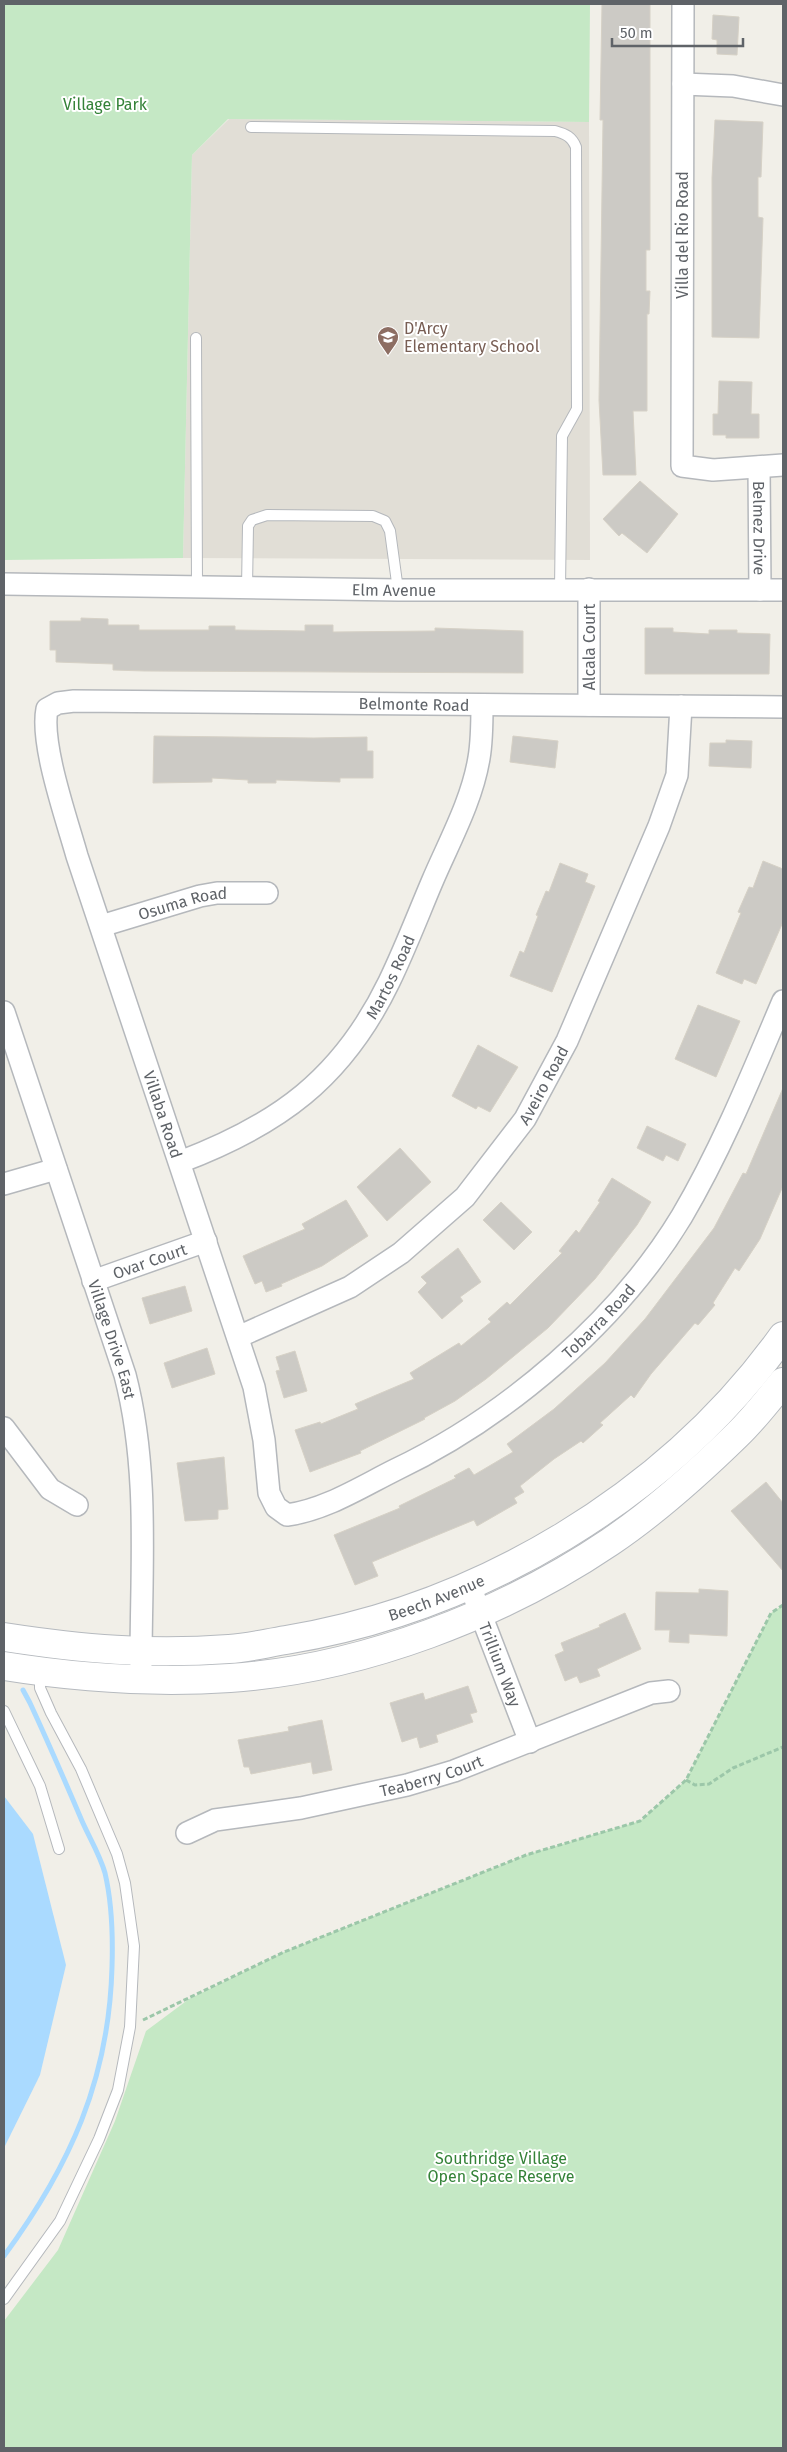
<svg xmlns="http://www.w3.org/2000/svg" width="787" height="2452" viewBox="0 0 787 2452" font-family="'Fira Sans',sans-serif">
  <rect width="100%" height="100%" fill="#f1efe8"/>
  <path fill="#e1ded6" d="M 229,119 L 589,122 L 590,560 L 183,558 L 192,155 Z"/>
  <path fill="#c5e8c5" d="M 4,4 L 590,4 L 589,122 L 228,119 L 192,155 L 183,558 L 4,560 Z
    M 783,1605 L 783,2448 L 4,2448 L 4,2321 L 58,2250 L 115,2121 L 146,2031 L 189,1999 L 284,1952 L 526,1855 L 640,1821 L 686,1780 L 771,1613 Z"/>
  <path fill="#aadaff" d="M 4,1796 L 33,1834 L 66,1965 L 40,2075 L 4,2148 Z"/>
  <g fill="none" stroke-linecap="round" stroke-linejoin="round">
    <path stroke="#aadaff" stroke-width="5" d="M 4,2256 C 70,2166 109,2080 112,1967 C 113,1936 112,1903 105,1873 C 100,1855 89,1837 82,1821 C 65,1781 48,1742 30,1703 L 23,1690"/>
  </g>
  <path fill="#cccac5" stroke="#d6d1c6" d="M 602,4 L 650,4 L 650,250 L 646,250 L 646,291 L 650,291 L 649,314 L 647,314 L 647,411 L 633,411 L 636,475 L 603,475 L 599,400 L 603,120 L 600,120 Z
    M 713,15 L 739,17 L 737,55 L 717,54 L 717,40 L 712,39 Z
    M 715,120 L 763,122 L 761,177 L 758,177 L 758,217 L 763,218 L 759,338 L 712,337 L 712,178 Z
    M 719,381 L 752,382 L 751,414 L 759,414 L 759,438 L 726,438 L 726,435 L 713,435 L 713,414 L 718,414 Z
    M 640,481 L 678,514 L 647,553 L 622,533 L 619,536 L 603,519 Z
    M 81,618 L 108,619 L 108,625 L 139,625 L 139,630 L 209,630 L 209,626 L 235,626 L 235,630 L 305,631 L 305,625 L 333,625 L 333,632 L 435,631 L 435,628 L 523,631 L 523,673 L 145,671 L 113,670 L 113,664 L 56,662 L 56,650 L 50,650 L 50,621 L 81,621 Z
    M 645,628 L 673,628 L 673,632 L 709,634 L 709,630 L 737,630 L 737,633 L 770,634 L 769,674 L 645,674 Z
    M 154,736 L 314,738 L 367,737 L 367,751 L 373,751 L 373,778 L 340,778 L 340,782 L 276,780 L 276,783 L 248,783 L 248,780 L 212,778 L 212,782 L 153,783 Z
    M 513,736 L 558,741 L 555,768 L 510,762 Z
    M 726,740 L 752,741 L 751,768 L 709,766 L 710,743 L 726,743 Z
    M 763,861 L 783,869 L 783,922 L 756,984 L 744,979 L 742,984 L 716,973 L 741,913 L 738,912 L 749,887 L 753,888 Z
    M 560,863 L 588,874 L 585,882 L 595,886 L 552,992 L 510,976 L 520,951 L 524,953 L 538,916 L 536,915 L 546,891 L 549,892 Z
    M 698,1005 L 740,1021 L 716,1077 L 675,1059 Z
    M 478,1045 L 518,1067 L 490,1112 L 478,1106 L 476,1109 L 452,1096 Z
    M 783,1088 L 783,1186 L 760,1239 L 739,1271 L 735,1268 L 713,1303 L 715,1305 L 698,1325 L 695,1323 L 651,1374 L 634,1398 L 631,1395 L 600,1423 L 603,1425 L 583,1443 L 581,1441 L 554,1459 L 520,1486 L 524,1492 L 514,1498 L 517,1503 L 477,1526 L 474,1520 L 372,1562 L 378,1576 L 355,1585 L 334,1535 L 400,1508 L 399,1506 L 456,1478 L 454,1476 L 469,1468 L 474,1475 L 513,1452 L 507,1444 L 554,1409 L 605,1363 L 645,1319 L 714,1228 L 743,1173 L 746,1174 Z
    M 647,1126 L 686,1144 L 678,1161 L 666,1155 L 663,1161 L 637,1148 Z
    M 400,1148 L 431,1182 L 387,1221 L 357,1187 Z
    M 612,1178 L 651,1202 L 637,1225 L 595,1279 L 548,1328 L 486,1379 L 455,1401 L 424,1418 L 425,1419 L 360,1451 L 361,1453 L 310,1472 L 295,1430 L 320,1422 L 321,1424 L 358,1409 L 355,1404 L 414,1379 L 410,1373 L 459,1343 L 461,1346 L 491,1322 L 488,1319 L 507,1302 L 510,1305 L 562,1253 L 559,1251 L 576,1230 L 579,1233 L 600,1202 L 598,1201 Z
    M 346,1200 L 368,1236 L 322,1266 L 281,1284 L 282,1286 L 266,1292 L 262,1281 L 255,1284 L 243,1256 L 305,1229 L 302,1224 Z
    M 501,1202 L 532,1232 L 514,1250 L 483,1220 Z
    M 458,1248 L 481,1282 L 460,1297 L 463,1301 L 442,1319 L 418,1292 L 427,1283 L 421,1277 Z
    M 185,1286 L 192,1311 L 150,1324 L 142,1298 Z
    M 207,1348 L 215,1374 L 172,1388 L 164,1363 Z
    M 295,1351 L 307,1391 L 284,1398 L 276,1371 L 280,1370 L 276,1357 Z
    M 224,1457 L 228,1509 L 218,1510 L 218,1519 L 185,1521 L 177,1463 Z
    M 766,1482 L 783,1503 L 783,1571 L 731,1511 Z
    M 699,1589 L 728,1591 L 727,1636 L 689,1634 L 689,1643 L 669,1642 L 670,1630 L 655,1630 L 656,1592 L 699,1593 Z
    M 625,1613 L 641,1649 L 597,1669 L 600,1676 L 580,1683 L 577,1676 L 565,1681 L 555,1655 L 564,1651 L 561,1643 L 600,1627 L 599,1625 Z
    M 468,1686 L 477,1712 L 470,1714 L 473,1722 L 436,1735 L 438,1742 L 420,1748 L 417,1737 L 402,1742 L 390,1703 L 423,1693 L 425,1700 Z
    M 322,1720 L 332,1770 L 313,1774 L 311,1762 L 251,1774 L 249,1767 L 244,1767 L 238,1740 L 289,1731 L 288,1727 Z"/>
  <g fill="none" stroke-linecap="round" stroke-linejoin="round">
    <g stroke="#b5b8bc" stroke-width="12">
      <path id="lane" d="M 251,127 L 555,131 C 566,134 572,137 576,147 L 577,409 L 562,436 L 560,589
        M 196,338 L 197,587
        M 247,588 L 248,526 L 252,520 L 267,515 L 373,516 L 385,521 L 390,531 L 398,590
        M 4,1711 L 40,1786 L 59,1849
        M 4,2299 L 60,2221 L 99,2139 L 118,2090 L 130,2027 L 134,1946 L 125,1883 L 117,1854 L 81,1769 L 51,1713 L 40,1688 L 40,1673"/>
    </g>
    <g stroke="#b5b8bc" stroke-width="24">
      <g id="street">
        <path d="M 683,4 L 682,466 L 713,470 L 783,465"/>
        <path d="M 683,84 L 733,86 L 783,95"/>
        <path id="s1" d="M 759,467 L 760,590"/>
        <path id="s2" d="M 4,584 L 398,590 L 783,590"/>
        <path d="M 589,705 L 589,589"/>
        <path id="s3" d="M 783,707 L 74,701 L 58,703 L 47,709 C 40,744 67,820 77,856 L 254,1387 L 264,1440 L 269,1493 L 276,1507 L 287,1515 C 325,1510 361,1487 395,1470 C 506,1417 618,1322 682,1216 C 722,1148 752,1074 783,1001"/>
        <path id="s4" d="M 101,926 L 200,896 L 217,893 L 267,893"/>
        <path id="s5" d="M 4,1012 L 125,1375 C 151,1475 140,1578 141,1681"/>
        <path id="s6" d="M 180,1162 C 278,1125 342,1079 389,982 C 405,949 418,915 432,882 C 449,842 472,801 479,758 C 482,741 482,723 482,705"/>
        <path d="M 4,1184 L 56,1169"/>
        <path id="s7" d="M 93,1281 L 206,1241"/>
        <path id="s8" d="M 238,1337 L 350,1287 L 401,1253 L 465,1197 L 525,1119 L 567,1041 L 659,826 L 677,775 L 681,706"/>
        <path d="M 4,1428 L 50,1489 L 77,1505"/>
        <path id="s9" d="M 470,1586 L 530,1742"/>
        <path id="s10" d="M 187,1833 L 215,1820 L 301,1808 L 407,1785 L 454,1771 L 651,1693 L 669,1691"/>
      </g>
    </g>
    <g stroke="#b6babf" stroke-width="30">
      <g id="secondary">
        <path id="s11" d="M 4,1637 C 82,1649 149,1655 229,1649 C 248,1648 267,1643 286,1640 C 480,1608 668,1496 783,1336"/>
        <path d="M 4,1666 C 79,1678 154,1683 230,1678 C 361,1669 502,1615 610,1542 C 656,1511 698,1473 737,1435 C 754,1419 768,1400 783,1382"/>
      </g>
    </g>
    <path stroke="#9cc7a9" stroke-width="3" stroke-dasharray="5 2.5" stroke-linecap="butt" d="M 686,1780 L 695,1785 L 709,1784 L 733,1768 L 783,1747
      M 143,2020 L 284,1952 L 526,1855 L 640,1821 L 686,1780 L 771,1613 L 783,1605"/>
    <use href="#lane" stroke="#fff" stroke-width="10"/>
    <use href="#street" stroke="#fff" stroke-width="21"/>
    <use href="#secondary" stroke="#fff" stroke-width="28"/>
  </g>
  <defs>
    <g id="school-pin" transform="scale(1.125)"><path d="M0 17L-7.5 6A9.5 9.5 0 1 1 7.5 6Z" fill="#8d6e63" stroke="#fff"/><path d="M0-5L7-2L0 1L-7-2ZM-4 1L0 2.5L4 1V4Q0 6-4 4Z" fill="#fff"/></g>
  </defs>
  <g fill-rule="evenodd">
    <use href="#school-pin" x="388" y="337"/>
  </g>
  <g text-anchor="middle" stroke-width="4" stroke-linejoin="round" paint-order="stroke">
    <g font-size="16" fill="#348238" stroke="#fff">
      <text x="105" y="110">Village Park</text>
      <text x="501" y="2164">Southridge Village<tspan x="501" dy="18">Open Space Reserve</tspan></text>
    </g>
    <g font-size="16" fill="#5f6368" stroke="#fff">
      <text transform="translate(682 235) rotate(-90)" y="6">Villa del Rio Road</text>
      <text dy="6" stroke="none"><textPath href="#s1" startOffset="61">Belmez Drive</textPath></text>
      <text dy="6" stroke="none"><textPath href="#s2" startOffset="390">Elm Avenue</textPath></text>
      <text transform="translate(589 647) rotate(-90)" y="6">Alcala Court</text>
      <text transform="translate(414 704) rotate(1)" y="6">Belmonte Road</text>
      <text dy="6" stroke="none"><textPath href="#s4" startOffset="85">Osuma Road</textPath></text>
      <text dy="6" stroke="none"><textPath href="#s6" startOffset="289">Martos Road</textPath></text>
      <text dy="6" stroke="none"><textPath href="#s8" startOffset="406">Aveiro Road</textPath></text>
      <text dy="6" stroke="none"><textPath href="#s3" startOffset="1161">Villaba Road</textPath></text>
      <text dy="6" stroke="none"><textPath href="#s7" startOffset="60">Ovar Court</textPath></text>
      <text dy="6" stroke="none"><textPath href="#s3" startOffset="1956">Tobarra Road</textPath></text>
      <text dy="6" stroke="none"><textPath href="#s5" startOffset="345">Village Drive East</textPath></text>
      <text dy="6" stroke="none"><textPath href="#s11" startOffset="440">Beech Avenue</textPath></text>
      <text dy="6" stroke="none"><textPath href="#s9" startOffset="84">Trillium Way</textPath></text>
      <text dy="6" stroke="none"><textPath href="#s10" startOffset="252">Teaberry Court</textPath></text>
    </g>
    <g font-size="16" fill="#785e54" stroke="#fff" text-anchor="start">
      <text x="404" y="334">D'Arcy<tspan x="404" dy="18">Elementary School</tspan></text>
    </g>
  </g>
  <rect width="787" height="2452" fill="none" stroke="#5f6368" stroke-width="10"/>
  <path d="M612 38v8h131v-8" fill="none" stroke="#5f6368" stroke-width="2.5"/>
  <text x="620" y="38" font-size="15" fill="#5f6368" stroke="#ffffff" stroke-width="4" paint-order="stroke">50 m</text>
</svg>
